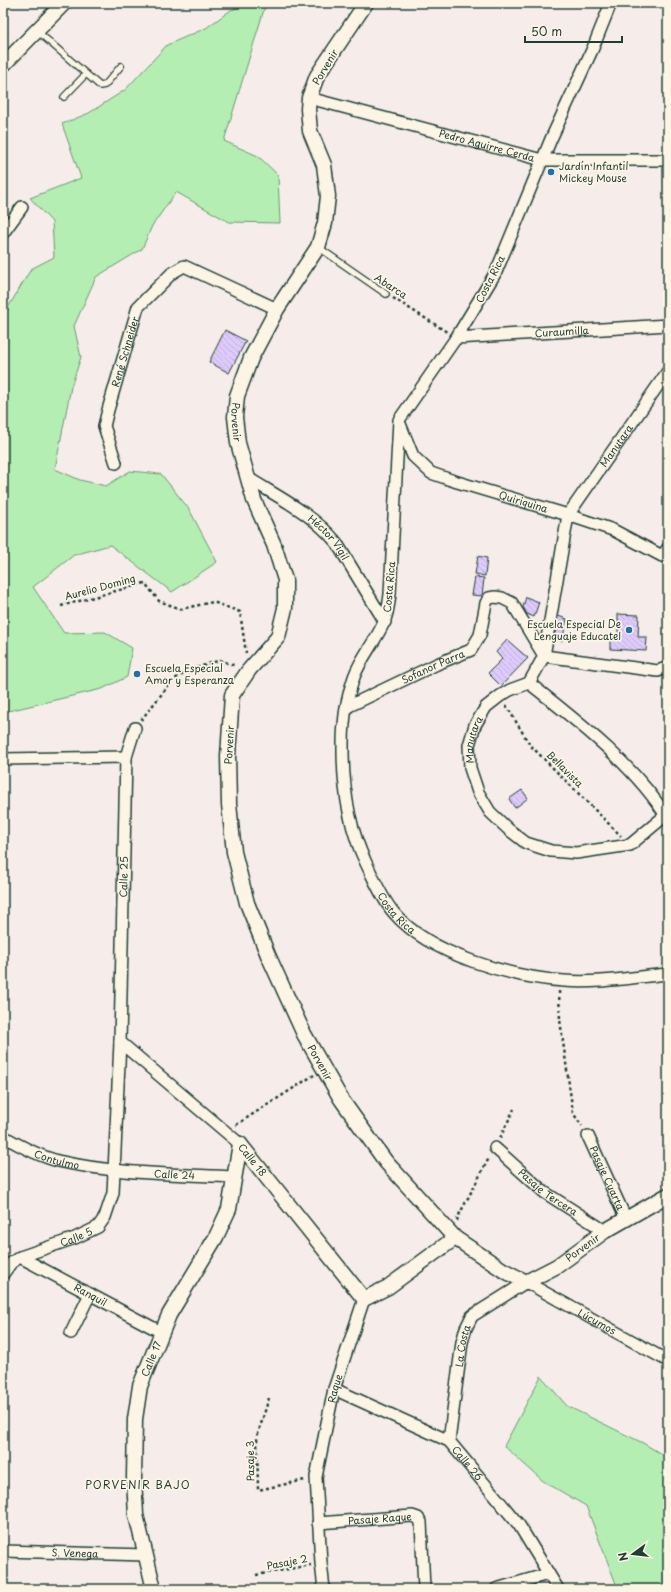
<svg xmlns="http://www.w3.org/2000/svg" width="671" height="1592" viewBox="0 0 671 1592" font-family="'Playpen Sans',sans-serif">
  <defs>
    <pattern id="building-back-hatch" width="6" height="6" patternUnits="userSpaceOnUse"><rect width="6" height="6" fill="#decbfc"/><path d="M-1 5l2 2M0 0l6 6M5-1l2 2" fill="none" stroke="#beafd9"/></pattern>
  </defs>
  <rect width="100%" height="100%" fill="#f6edea"/>
  <filter id="ink" filterUnits="userSpaceOnUse"><feTurbulence type="fractalNoise" baseFrequency=".025" numOctaves="2"/><feDisplacementMap in="SourceGraphic" scale="8" xChannelSelector="R" yChannelSelector="G"/><feConvolveMatrix kernelMatrix="1 2 1 2 8 2 1 2 1" color-interpolation-filters="sRGB"/></filter>
  <g filter="url(#ink)">
    <path fill="#b4eeb2" stroke="#6a9673" d="M 252,3 L 266,3 L 224,141 L 258,156 L 278,175 L 280,223 L 229,222 L 176,192 L 152,226 L 142,249 L 96,277 L 74,326 L 81,357 L 71,387 L 55,469 L 80,480 L 106,486 L 130,471 L 161,474 L 189,509 L 217,562 L 172,592 L 110,545 L 74,555 L 33,587 L 64,633 L 105,632 L 132,648 L 127,677 L 102,689 L 4,712 L 3,711 L 3,316 L 31,269 L 54,257 L 52,222 L 30,198 L 81,178 L 62,124 L 89,113 L 125,90 L 167,45 L 206,28 L 231,10 Z
      M 541,1376 L 567,1406 L 643,1443 L 668,1458 L 668,1589 L 618,1589 L 586,1506 L 543,1481 L 504,1446 Z"/>
    <path fill="url(#building-back-hatch)" stroke="#1f3d34" d="M 225,330 L 246,341 L 229,373 L 209,362 Z
      M 478,556 L 487,558 L 485,576 L 475,574 Z
      M 475,577 L 484,578 L 482,596 L 472,595 Z
      M 526,597 L 539,602 L 534,617 L 527,614 L 523,607 Z
      M 618,614 L 639,615 L 638,637 L 647,637 L 646,651 L 610,649 L 610,637 L 618,637 Z
      M 558,616 L 567,619 L 562,641 L 554,639 Z
      M 507,640 L 528,658 L 501,686 L 488,673 L 502,659 L 496,652 Z
      M 522,790 L 528,798 L 515,808 L 509,799 Z"/>
    <g fill="none" stroke-linecap="round" stroke-linejoin="round">
      <g stroke="#1f3d34" stroke-width="8">
        <path id="service" d="M 37,31 L 100,86 L 105,85 L 121,66
          M 64,97 L 86,74
          M 318,247 L 386,294"/>
      </g>
      <g stroke="#1f3d34" stroke-width="14">
        <g id="minor">
          <path id="s1" d="M 611,3 L 593,48 L 551,139 L 496,272 L 456,338 L 399,420 L 390,594 C 389,603 388,613 384,622 C 376,641 361,657 354,677 C 349,692 345,709 344,724 C 343,732 343,741 343,749 C 343,788 349,828 366,863 C 374,879 382,899 394,913 C 430,955 511,977 564,981 C 598,984 634,977 668,974"/>
          <path id="s2" d="M 309,98 L 542,160 L 668,160"/>
          <path d="M 3,233 L 22,207"/>
          <path id="s3" d="M 456,338 L 668,325"/>
          <path id="s4" d="M 400,424 L 413,456 L 431,473 L 454,481 L 568,515 L 613,530 L 662,556 L 668,548"/>
          <path id="s5" d="M 116,463 L 104,426 L 108,410 L 138,307 L 172,273 L 184,266 L 277,309"/>
          <path id="s6" d="M 248,478 C 278,497 313,514 336,542 L 385,622"/>
          <path d="M 544,656 L 658,671 L 668,667"/>
          <path d="M 529,683 C 577,721 636,766 668,819"/>
          <path id="s7" d="M 347,707 L 437,664 L 471,650 L 480,635 L 486,603 L 489,598 L 495,597 L 502,598 L 512,603 L 544,656"/>
          <path d="M 3,759 L 126,757"/>
          <path id="s8" d="M 666,815 L 630,845 L 576,853 L 551,851 L 526,843 L 508,829 L 490,812 L 478,792 L 470,768 L 469,745 L 475,725 L 486,707 L 500,696 L 510,690 L 529,683 L 544,656 L 568,515 L 668,371"/>
          <path d="M 120,1042 L 240,1144"/>
          <path id="s9" d="M 3,1136 C 20,1146 39,1156 58,1161 C 115,1174 175,1174 234,1177"/>
          <path id="s10" d="M 588,1136 L 626,1219"/>
          <path id="s11" d="M 495,1148 L 544,1192 L 605,1231"/>
          <path id="s12" d="M 20,1257 L 161,1332"/>
          <path id="s13" d="M 3,1274 L 11,1263 L 20,1257 L 75,1238 L 98,1227 L 105,1217 L 113,1193 L 120,1042 L 126,757 L 135,728"/>
          <path d="M 71,1333 L 90,1294"/>
          <path id="s14" d="M 334,1389 L 449,1441 L 519,1525 L 558,1589"/>
          <path id="s15" d="M 449,1441 L 462,1342 L 466,1328 L 472,1316 L 526,1282 L 668,1361"/>
          <path id="s16" d="M 318,1523 L 412,1516 L 418,1518 L 421,1522 L 424,1589"/>
          <path id="s17" d="M 3,1551 L 146,1555"/>
          <path id="s18" d="M 324,1589 L 321,1563 L 316,1477 L 334,1389 L 364,1299"/>
          <path d="M 496,1589 L 548,1574"/>
        </g>
      </g>
      <g stroke="#1f3d34" stroke-width="17">
        <g id="tertiary">
          <path id="s19" d="M 366,3 L 317,76 L 309,98 L 308,109 L 310,131 L 324,165 L 328,196 L 325,223 L 318,247 L 277,309 L 251,358 L 237,396 L 235,417 L 238,443 L 254,500 L 274,545 L 285,580 L 285,608 L 278,637 L 249,670 L 232,695 L 228,756 L 229,804 L 234,852 L 247,903 L 268,955 L 304,1034 L 341,1099 L 386,1162 L 455,1238 L 503,1270 L 526,1282 L 557,1266 L 605,1231 L 668,1195"/>
          <path d="M 3,65 L 64,3"/>
          <path id="s20" d="M 240,1144 L 364,1299 L 388,1287 L 455,1238"/>
          <path id="s21" d="M 154,1589 L 136,1515 L 134,1478 L 135,1419 L 140,1386 L 169,1315 L 216,1237 L 229,1209 L 240,1144"/>
        </g>
      </g>
      <path stroke="#1f3d34" stroke-width="2.5" stroke-dasharray="3 3" stroke-linecap="butt" d="M 393,298 L 447,332
        M 61,606 L 145,583 L 159,601 L 181,609 L 213,602 L 240,612 L 246,653
        M 506,705 L 530,745 L 621,836
        M 141,720 L 173,680 L 190,670 L 220,660 L 236,666
        M 559,991 L 560,1020 L 573,1113 L 582,1126
        M 236,1125 L 314,1075
        M 500,1138 L 514,1109
        M 457,1221 L 458,1217 L 489,1158
        M 269,1398 L 257,1437 L 258,1490 L 305,1480
        M 256,1575 L 311,1565"/>
      <use href="#service" stroke="#fcf5e5" stroke-width="5.5"/>
      <use href="#minor" stroke="#fcf5e5" stroke-width="11"/>
      <use href="#tertiary" stroke="#fcf5e5" stroke-width="14"/>
    </g>
  </g>
  <g fill="#1f6fb2" stroke="#fcf5e5" stroke-width="1.5">
    <circle cx="551" cy="172" r="4"/>
    <circle cx="629" cy="630" r="4"/>
    <circle cx="137" cy="674" r="4"/>
  </g>
  <g text-anchor="middle" stroke-width="3.5" stroke-linejoin="round" paint-order="stroke">
    <g font-size="10" fill="#1f3d34" stroke="#fcf5e5">
      <text transform="translate(325 67) rotate(-59)" y="4">Porvenir</text>
      <text dy="4" stroke="none"><textPath href="#s2" startOffset="184">Pedro Aguirre Cerda</textPath></text>
      <text transform="translate(490 279) rotate(-63)" y="4">Costa Rica</text>
      <text transform="translate(391 286) rotate(33)" y="4">Abarca</text>
      <text dy="4" stroke="none"><textPath href="#s3" startOffset="106">Curaumilla</textPath></text>
      <text dy="4" stroke="none"><textPath href="#s5" startOffset="116">René Schneider</textPath></text>
      <text dy="4" stroke="none"><textPath href="#s19" startOffset="461">Porvenir</textPath></text>
      <text dy="4" stroke="none"><textPath href="#s8" startOffset="622">Manutara</textPath></text>
      <text dy="4" stroke="none"><textPath href="#s4" startOffset="156">Quiriquina</textPath></text>
      <text dy="4" stroke="none"><textPath href="#s6" startOffset="101">Héctor Vigil</textPath></text>
      <text transform="translate(100 587) rotate(-15)" y="4">Aurelio Doming</text>
      <text transform="translate(389 587) rotate(-85)" y="4">Costa Rica</text>
      <text dy="4" stroke="none"><textPath href="#s7" startOffset="95">Sofanor Parra</textPath></text>
      <text dy="4" stroke="none"><textPath href="#s8" startOffset="278">Manutara</textPath></text>
      <text transform="translate(229 745) rotate(-87)" y="4">Porvenir</text>
      <text transform="translate(565 769) rotate(45)" y="4">Bellavista</text>
      <text dy="4" stroke="none"><textPath href="#s13" startOffset="462">Calle 25</textPath></text>
      <text dy="4" stroke="none"><textPath href="#s1" startOffset="985">Costa Rica</textPath></text>
      <text dy="4" stroke="none"><textPath href="#s19" startOffset="1145">Porvenir</textPath></text>
      <text dy="4" stroke="none"><textPath href="#s9" startOffset="59">Contulmo</textPath></text>
      <text dy="4" stroke="none"><textPath href="#s20" startOffset="20">Calle 18</textPath></text>
      <text dy="4" stroke="none"><textPath href="#s9" startOffset="178">Calle 24</textPath></text>
      <text dy="4" stroke="none"><textPath href="#s10" startOffset="46">Pasaje Cuarta</textPath></text>
      <text dy="4" stroke="none"><textPath href="#s11" startOffset="69">Pasaje Tercera</textPath></text>
      <text dy="4" stroke="none"><textPath href="#s13" startOffset="84">Calle 5</textPath></text>
      <text dy="4" stroke="none"><textPath href="#s19" startOffset="1517">Porvenir</textPath></text>
      <text dy="4" stroke="none"><textPath href="#s12" startOffset="80">Ranquil</textPath></text>
      <text dy="4" stroke="none"><textPath href="#s15" startOffset="273">Lúcumos</textPath></text>
      <text dy="4" stroke="none"><textPath href="#s15" startOffset="96">La Costa</textPath></text>
      <text dy="4" stroke="none"><textPath href="#s21" startOffset="235">Calle 17</textPath></text>
      <text dy="4" stroke="none"><textPath href="#s18" startOffset="203">Raque</textPath></text>
      <text transform="translate(250 1461) rotate(-91)" y="4">Pasaje 3</text>
      <text dy="4" stroke="none"><textPath href="#s14" startOffset="155">Calle 26</textPath></text>
      <text dy="4" stroke="none"><textPath href="#s16" startOffset="62">Pasaje Raque</textPath></text>
      <text dy="4" stroke="none"><textPath href="#s17" startOffset="72">S. Venega</textPath></text>
      <text transform="translate(287 1562) rotate(-11)" y="4">Pasaje 2</text>
    </g>
    <g font-size="10" fill="#1f3d34" stroke="#fcf5e5" text-anchor="start">
      <text x="559" y="170">Jardín Infantil<tspan x="559" dy="12">Mickey Mouse</tspan></text>
      <text x="621" y="628" text-anchor="end">Escuela Especial De<tspan x="621" dy="12">Lenguaje Educatel</tspan></text>
      <text x="145" y="672">Escuela Especial<tspan x="145" dy="12">Amor y Esperanza</tspan></text>
    </g>
    <g font-size="11" letter-spacing="1" fill="#1f3d34" stroke="#fcf5e5">
      <text x="138" y="1489">PORVENIR BAJO</text>
    </g>
  </g>
  <rect width="671" height="1592" fill="none" stroke="#fcf5e5" stroke-width="16"/>
  <rect x="8" y="8" width="655" height="1576" fill="none" stroke="#1f3d34" stroke-width="1.5" filter="url(#ink)"/>
  <g transform="translate(633 1554) rotate(255)" stroke="#fcf5e5" stroke-width="3" paint-order="stroke">
  <path d="M0-3L7 15L0 10L-7 15Z" fill="#1f3d34"/>
  <text y="-6" font-size="11" font-weight="bold" text-anchor="middle" fill="#1f3d34">N</text>
  </g>
  <path d="M525 36v6h97v-6" fill="none" stroke="#1f3d34" stroke-width="2"/>
  <text x="531" y="36" font-size="12" fill="#1f3d34" stroke="#fcf5e5" stroke-width="3" paint-order="stroke">50 m</text>
</svg>
